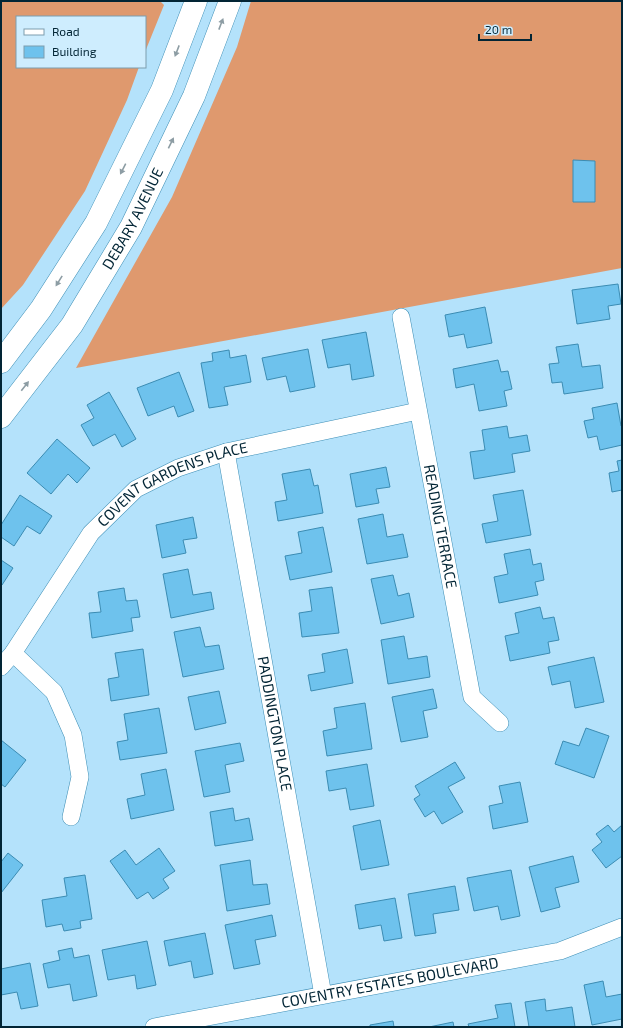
<svg xmlns="http://www.w3.org/2000/svg" width="623" height="1028" viewBox="0 0 623 1028" font-family="'Exo 2',sans-serif">
  <rect width="100%" height="100%" fill="#b4e2fb"/>
  <path fill="#df996e" d="M 1,1 L 160,1 L 164,5 L 145,52 L 145,17 L 17,17 L 17,67 L 139,67 L 127,100 L 85,191 L 23,285 L 1,309 Z
    M 251,1 L 622,1 L 622,268 L 76,368 L 172,197 L 237,47 Z"/>
  <path fill="#6ec2ed" stroke="#3b8cb3" d="M 573,160 L 595,161 L 595,202 L 573,202 Z
    M 618,284 L 621,304 L 608,306 L 610,319 L 577,324 L 572,290 Z
    M 485,307 L 492,343 L 467,348 L 464,334 L 449,337 L 445,315 Z
    M 366,332 L 374,376 L 352,380 L 350,364 L 328,368 L 322,340 Z
    M 578,344 L 582,367 L 600,365 L 603,388 L 564,394 L 562,382 L 552,383 L 549,364 L 559,363 L 556,347 Z
    M 308,349 L 315,387 L 290,392 L 286,376 L 267,380 L 262,358 Z
    M 229,350 L 230,358 L 246,355 L 251,382 L 224,387 L 228,405 L 209,408 L 201,363 L 213,361 L 212,353 Z
    M 498,360 L 501,372 L 508,371 L 512,389 L 504,391 L 507,406 L 479,411 L 474,384 L 456,388 L 453,369 Z
    M 179,372 L 194,411 L 178,417 L 174,406 L 148,416 L 137,388 Z
    M 109,392 L 136,439 L 122,447 L 115,434 L 93,446 L 81,425 L 94,418 L 87,405 Z
    M 617,403 L 621,426 L 622,426 L 622,445 L 600,450 L 597,436 L 588,438 L 584,421 L 594,419 L 592,408 Z
    M 507,426 L 509,438 L 527,435 L 530,451 L 512,454 L 515,472 L 474,479 L 470,452 L 485,450 L 482,430 Z
    M 57,439 L 90,468 L 77,483 L 68,474 L 51,494 L 27,473 Z
    M 622,460 L 622,492 L 622,490 L 612,492 L 609,473 L 619,471 L 617,461 Z
    M 386,467 L 390,487 L 376,489 L 379,503 L 356,507 L 350,474 Z
    M 310,469 L 314,486 L 318,485 L 323,513 L 278,521 L 275,502 L 287,500 L 282,474 Z
    M 523,490 L 531,535 L 486,543 L 482,524 L 498,521 L 493,495 Z
    M 20,495 L 52,516 L 40,534 L 27,526 L 14,546 L 1,537 L 1,525 Z
    M 383,514 L 387,537 L 403,534 L 408,557 L 367,564 L 358,519 Z
    M 193,517 L 197,538 L 183,540 L 186,553 L 162,558 L 156,525 Z
    M 323,527 L 332,572 L 290,580 L 285,556 L 302,553 L 298,532 Z
    M 530,549 L 533,565 L 541,563 L 544,580 L 535,582 L 538,595 L 499,603 L 494,577 L 508,574 L 504,554 Z
    M 1,560 L 13,568 L 2,585 L 1,585 Z
    M 188,569 L 193,595 L 211,592 L 214,609 L 171,618 L 163,574 Z
    M 393,575 L 398,596 L 409,593 L 414,617 L 381,624 L 371,579 Z
    M 332,587 L 339,633 L 302,637 L 299,613 L 312,611 L 309,590 Z
    M 124,588 L 126,601 L 137,600 L 140,617 L 131,618 L 133,631 L 92,638 L 89,613 L 101,612 L 98,592 Z
    M 540,607 L 543,619 L 554,617 L 559,640 L 548,642 L 550,653 L 510,661 L 505,636 L 519,633 L 515,613 Z
    M 200,627 L 205,647 L 219,645 L 224,669 L 183,677 L 174,632 Z
    M 404,636 L 408,659 L 427,656 L 430,677 L 388,684 L 381,640 Z
    M 143,649 L 149,695 L 111,701 L 108,679 L 119,677 L 115,653 Z
    M 347,649 L 353,683 L 311,691 L 308,675 L 325,672 L 322,654 Z
    M 594,657 L 604,702 L 575,708 L 570,681 L 552,685 L 548,667 Z
    M 433,689 L 437,708 L 423,711 L 428,737 L 401,742 L 392,697 Z
    M 219,691 L 226,723 L 195,730 L 188,697 Z
    M 365,703 L 372,749 L 327,756 L 323,731 L 337,728 L 334,708 Z
    M 159,708 L 167,753 L 120,760 L 117,742 L 128,740 L 124,714 Z
    M 586,728 L 609,736 L 594,778 L 555,764 L 563,741 L 579,746 Z
    M 1,740 L 26,760 L 5,787 L 1,784 Z
    M 240,743 L 244,761 L 225,765 L 230,792 L 204,797 L 195,751 Z
    M 455,762 L 465,778 L 448,787 L 463,812 L 442,824 L 434,811 L 425,817 L 414,799 L 420,795 L 415,786 Z
    M 367,764 L 374,806 L 350,810 L 346,788 L 329,791 L 326,771 Z
    M 166,769 L 174,810 L 131,819 L 127,799 L 145,795 L 141,774 Z
    M 520,782 L 528,822 L 493,829 L 489,806 L 503,803 L 499,786 Z
    M 233,808 L 235,821 L 249,818 L 253,840 L 215,846 L 210,812 Z
    M 380,820 L 389,865 L 361,870 L 353,826 Z
    M 608,825 L 614,832 L 622,825 L 622,856 L 606,868 L 592,850 L 602,842 L 596,834 Z
    M 159,848 L 175,871 L 163,879 L 169,888 L 153,899 L 148,892 L 137,899 L 110,861 L 125,850 L 136,865 Z
    M 8,853 L 23,865 L 1,893 L 1,862 Z
    M 573,856 L 579,882 L 555,888 L 560,907 L 541,912 L 529,867 Z
    M 250,860 L 253,885 L 267,884 L 270,904 L 227,911 L 220,865 Z
    M 511,870 L 520,916 L 501,920 L 498,906 L 474,911 L 467,878 Z
    M 85,875 L 92,919 L 80,921 L 81,928 L 64,931 L 62,924 L 46,927 L 42,900 L 67,896 L 64,878 Z
    M 455,886 L 459,910 L 433,914 L 436,933 L 415,936 L 408,894 Z
    M 395,898 L 402,938 L 384,941 L 381,925 L 359,929 L 355,905 Z
    M 272,915 L 276,936 L 255,940 L 260,964 L 234,969 L 225,925 Z
    M 205,933 L 213,974 L 194,978 L 191,961 L 169,966 L 164,941 Z
    M 147,941 L 156,985 L 137,989 L 135,975 L 108,980 L 102,950 Z
    M 72,948 L 74,958 L 89,955 L 97,996 L 73,1001 L 70,984 L 48,988 L 43,964 L 60,960 L 58,951 Z
    M 30,963 L 38,1006 L 21,1009 L 17,992 L 1,995 L 1,969 Z
    M 603,981 L 606,997 L 622,994 L 622,1019 L 592,1025 L 584,985 Z
    M 545,999 L 546,1011 L 572,1007 L 575,1027 L 529,1027 L 525,1002 Z
    M 511,1003 L 515,1027 L 469,1027 L 468,1024 L 498,1018 L 495,1005 Z
    M 393,1021 L 394,1027 L 370,1027 L 370,1025 Z
    M 453,1022 L 454,1027 L 429,1027 Z"/>
  <g fill="none" stroke-linecap="round" stroke-linejoin="round">
    <g stroke="#3d8eb5" stroke-width="18">
      <g id="minor">
        <path id="s1" d="M 401,317 L 472,697 L 500,723"/>
        <path id="s2" d="M 226,452 L 323,995"/>
        <path d="M 13,653 L 54,692 L 73,735 L 80,777 L 71,817"/>
        <path id="s3" d="M 1,667 L 13,653 L 91,533 L 136,489 L 178,468 L 226,452 L 418,411"/>
        <path id="s4" d="M 154,1027 L 560,951 L 622,927"/>
      </g>
    </g>
    <g stroke="#3d8eb5" stroke-width="23">
      <g id="secondary">
        <path d="M 1,362 L 41,309 L 96,223 L 162,90 L 196,1"/>
        <path id="s5" d="M 1,417 L 72,325 L 131,227 L 194,96 L 230,1"/>
      </g>
    </g>
    <use href="#minor" stroke="#fff" stroke-width="17"/>
    <use href="#secondary" stroke="#fff" stroke-width="22"/>
  </g>
  <defs><path id="oneway-solid" d="M-6-.8H1V-3.2L6.5 0L1 3.2V.8H-6Z"/></defs>
  <g fill="#8d9da4">
    <use href="#oneway-solid" transform="translate(221 24) rotate(-69)"/>
    <use href="#oneway-solid" transform="translate(177 51) rotate(111)"/>
    <use href="#oneway-solid" transform="translate(171 143) rotate(-64)"/>
    <use href="#oneway-solid" transform="translate(123 169) rotate(117)"/>
    <use href="#oneway-solid" transform="translate(59 281) rotate(122)"/>
    <use href="#oneway-solid" transform="translate(25 386) rotate(-52)"/>
  </g>
  <g text-anchor="middle" stroke-width="4" stroke-linejoin="round" paint-order="stroke">
    <g font-size="15" fill="#022535" stroke="#ceedfe">
      <text dy="5" stroke="none"><textPath href="#s5" startOffset="239">DEBARY AVENUE</textPath></text>
      <text dy="5" stroke="none"><textPath href="#s3" startOffset="259">COVENT GARDENS PLACE</textPath></text>
      <text dy="5" stroke="none"><textPath href="#s1" startOffset="213">READING TERRACE</textPath></text>
      <text dy="5" stroke="none"><textPath href="#s2" startOffset="276">PADDINGTON PLACE</textPath></text>
      <text dy="5" stroke="none"><textPath href="#s4" startOffset="240">COVENTRY ESTATES BOULEVARD</textPath></text>
    </g>
  </g>
  <rect width="623" height="1028" fill="none" stroke="#022535" stroke-width="4"/>
  <rect x="16" y="16" width="130" height="52" fill="#ceedfe" stroke="#7c9dae"/>
  <rect x="24" y="29" width="20" height="6" fill="#ffffff" stroke="#7c9dae"/>
  <text x="52" y="36" font-size="12" fill="#022535">Road</text>
  <rect x="24" y="46" width="20" height="12" fill="#6ec2ed" stroke="#7c9dae"/>
  <text x="52" y="56" font-size="12" fill="#022535">Building</text>
  <path d="M479 34v6h52v-6" fill="none" stroke="#022535" stroke-width="2"/>
  <text x="485" y="34" font-size="12" fill="#022535" stroke="#ceedfe" stroke-width="3" paint-order="stroke">20 m</text>
</svg>
